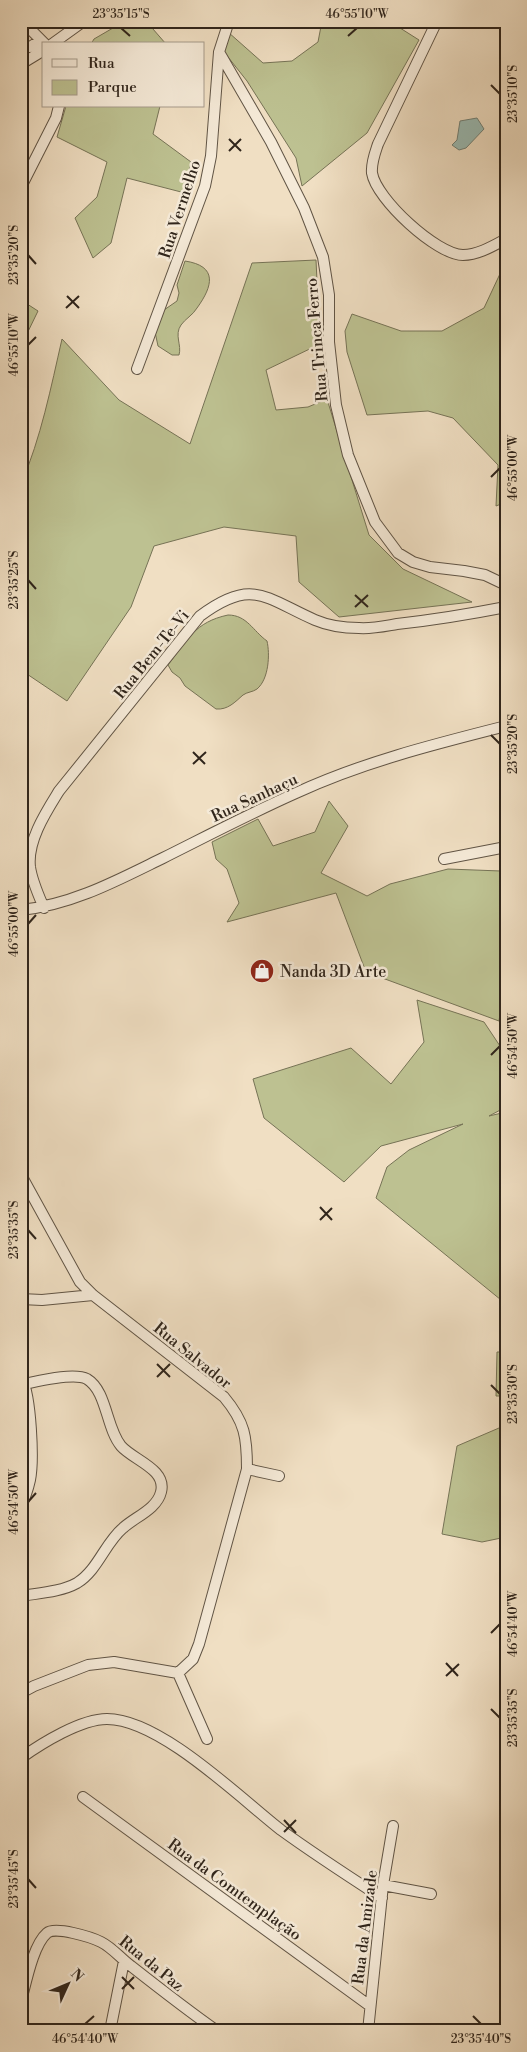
<svg xmlns="http://www.w3.org/2000/svg" width="527" height="2052" viewBox="0 0 527 2052" font-family="'Libre Bodoni',serif">
  <rect width="100%" height="100%" fill="#f0dfc3"/>
  <filter id="stains"><feTurbulence type="fractalNoise" baseFrequency=".004" numOctaves="4"/><feColorMatrix values="0 0 0 0 .2 0 0 0 0 .09 0 0 0 0 .02 0 0 0 .5 -.17"/></filter>
  <radialGradient id="worn" r=".72"><stop offset=".6" stop-color="#630" stop-opacity="0"/><stop offset="1" stop-color="#630" stop-opacity=".3"/></radialGradient>
  <path fill="#bdc191" stroke="#767356" d="M 125,21 L 146,21 L 166,44 L 91,44 L 94,39 Z
    M 322,21 L 389,21 L 419,40 L 367,133 L 302,186 L 296,158 L 247,81 L 224,52 L 228,32 L 263,63 L 292,61 L 318,42 Z
    M 66,106 L 160,106 L 153,134 L 191,162 L 185,193 L 127,178 L 111,243 L 93,258 L 75,218 L 97,197 L 107,162 L 57,137 Z
    M 316,260 L 320,344 L 266,370 L 276,410 L 308,407 L 327,399 L 369,535 L 403,569 L 472,602 L 339,617 L 299,582 L 296,536 L 224,527 L 154,546 L 131,607 L 67,701 L 21,670 L 21,484 C 41,438 51,387 62,339 L 119,400 L 190,444 L 252,263 Z
    M 185,261 C 218,266 213,286 197,308 C 193,315 185,319 181,325 C 174,335 182,345 179,355 L 172,355 L 158,346 L 155,332 L 164,310 L 177,301 L 179,293 L 177,285 Z
    M 506,261 L 506,502 L 496,506 L 498,465 L 453,418 L 428,411 L 367,415 L 347,352 L 345,331 L 352,314 L 401,331 L 442,331 L 484,308 Z
    M 21,300 L 38,311 L 21,346 Z
    M 228,615 C 247,615 253,631 267,641 C 270,654 269,679 257,689 C 253,692 247,692 243,695 C 235,702 228,710 216,709 L 185,686 L 180,678 L 172,672 L 168,665 C 187,640 195,622 228,615 Z
    M 329,801 L 348,826 L 321,873 L 367,896 L 390,884 L 448,869 L 501,871 L 506,881 L 506,972 L 499,1021 L 366,972 L 336,893 L 227,922 L 239,903 L 227,869 L 216,859 L 212,842 L 258,819 L 273,846 L 315,832 Z
    M 417,1000 L 484,1022 L 506,1055 L 506,1107 L 489,1116 L 506,1112 L 506,1304 L 376,1198 L 387,1167 L 409,1150 L 463,1124 L 381,1146 L 344,1182 L 264,1118 L 253,1079 L 351,1048 L 391,1084 L 424,1042 Z
    M 497,1352 L 506,1352 L 506,1396 L 496,1396 Z
    M 506,1425 L 506,1537 L 482,1542 L 442,1534 L 457,1446 Z"/>
  <path fill="#9abcb5" stroke="#708077" d="M 477,118 L 484,129 L 466,148 L 459,150 L 452,145 L 457,140 L 460,121 Z"/>
  <g fill="none" stroke-linecap="round" stroke-linejoin="round">
    <g stroke="#605445" stroke-width="12">
      <path id="minor" d="M 22,21 L 45,44
        M 437,21 L 378,144 C 375,153 371,163 372,173 C 376,199 437,255 463,255 C 478,255 493,246 506,239
        M 52,44 L 84,21
        M 30,47 L 41,40
        M 21,50 L 22,49
        M 219,52 L 271,142 L 304,208 L 323,257 L 329,295 L 329,342 L 336,405 L 348,455 L 375,522 L 398,553 L 413,562 L 430,567 L 464,571 L 485,575 L 506,585
        M 21,64 L 44,50
        M 21,187 L 56,118 L 59,106
        M 137,369 L 205,186 L 211,156 L 219,52 L 229,21
        M 444,859 L 506,847
        M 44,908 C 38,894 32,881 30,867 C 27,841 46,812 59,791 L 200,616 C 252,577 265,598 315,620 C 329,626 344,628 359,628 C 372,629 385,626 397,624 C 434,620 470,614 506,607
        M 21,910 C 72,905 118,880 163,858 C 207,836 251,813 296,793 C 363,762 435,744 506,726
        M 21,1175 L 80,1282 L 93,1295 L 224,1397 C 245,1422 247,1437 247,1469 L 199,1644 L 193,1659 L 178,1673
        M 21,1299 L 42,1300 L 93,1295
        M 247,1469 L 279,1476
        M 21,1506 C 25,1498 28,1489 30,1480 C 34,1460 31,1397 22,1379
        M 21,1596 C 39,1593 61,1592 77,1583 C 98,1570 105,1543 123,1528 C 135,1517 157,1509 161,1492 C 167,1469 133,1460 121,1446 C 106,1428 107,1391 87,1379 C 74,1372 39,1381 24,1384
        M 178,1673 L 207,1739
        M 21,1693 L 34,1686 L 88,1665 L 114,1662 L 178,1673
        M 21,1758 C 42,1743 81,1719 107,1719 C 160,1719 240,1798 281,1830 C 314,1854 348,1876 382,1898
        M 83,1797 L 370,2006
        M 383,1885 L 431,1894
        M 21,2001 C 26,1983 33,1945 47,1933 C 55,1926 91,1937 101,1942 C 113,1948 121,1959 131,1966 C 159,1988 187,2010 217,2031
        M 110,2031 L 124,1961
        M 368,2031 L 383,1885 L 393,1826"/>
    </g>
    <use href="#minor" stroke="#f5ead8" stroke-width="10"/>
  </g>
  <path fill="none" stroke="#30251b" stroke-width="2" d="M 121,28 L 130,36M 348,36 L 357,28M 491,85 L 500,94M 229,139 L 241,151M 229,151 L 241,139M 28,255 L 36,264M 67,296 L 79,308M 66,308 L 79,296M 28,345 L 36,337M 491,477 L 500,468M 28,580 L 36,589M 355,595 L 368,607M 355,607 L 368,595M 491,735 L 500,744M 193,752 L 205,764M 193,764 L 206,752M 28,924 L 36,915M 491,1055 L 500,1046M 320,1207 L 332,1220M 320,1220 L 332,1208M 28,1230 L 36,1239M 157,1364 L 170,1377M 157,1377 L 170,1364M 491,1385 L 500,1394M 28,1502 L 36,1493M 491,1633 L 500,1624M 446,1663 L 458,1676M 446,1676 L 459,1664M 491,1709 L 500,1718M 284,1820 L 296,1833M 284,1832 L 296,1820M 28,1879 L 36,1888M 122,1977 L 134,1989M 122,1989 L 134,1977M 473,2016 L 481,2024M 85,2024 L 94,2016"/>
  <defs>
    <g id="shop-disc" transform="scale(1.25)"><circle r="9.5" fill="#8f2418" stroke="#f5ead8"/><path d="M-5-2.5h2.3a2.7 3.5 0 0 1 5.4 0H5L5.5 6h-11ZM-1.5-2.5h3a1.5 2.3 0 0 0-3 0Z" fill="#fff"/></g>
  </defs>
  <g fill-rule="evenodd">
    <use href="#shop-disc" x="262" y="971"/>
  </g>
  <g text-anchor="middle" stroke-width="5" stroke-linejoin="round" paint-order="stroke">
    <g font-size="16" fill="#30251b" stroke="#f5ead8">
      <text transform="translate(179 209) rotate(-72)" y="6">Rua Vermelho</text>
      <text transform="translate(316 340) rotate(-95)" y="6">Rua Trinca Ferro</text>
      <text transform="translate(151 654) rotate(-51)" y="6">Rua Bem-Te-Vi</text>
      <text transform="translate(254 797) rotate(-25)" y="6">Rua Sanhaçu</text>
      <text transform="translate(193 1355) rotate(39)" y="6">Rua Salvador</text>
      <text transform="translate(235 1889) rotate(36)" y="6">Rua da Comtemplação</text>
      <text transform="translate(364 1927) rotate(-83)" y="6">Rua da Amizade</text>
      <text transform="translate(152 1963) rotate(39)" y="6">Rua da Paz</text>
    </g>
    <g font-size="16" fill="#30251b" stroke="#f5ead8" text-anchor="start">
      <text x="280" y="977">Nanda 3D Arte</text>
    </g>
  </g>
  <rect width="527" height="2052" fill="none" stroke="#f0dfc3" stroke-width="55"/>
  <rect x="42" y="42" width="162" height="65" fill="#f5ead8" stroke="#a69b8c"/>
  <rect x="52" y="59" width="25" height="8" fill="#f5ead8" stroke="#a69b8c"/>
  <text x="88" y="68" font-size="15" fill="#30251b">Rua</text>
  <rect x="52" y="80" width="25" height="15" fill="#bdc191" stroke="#a69b8c"/>
  <text x="88" y="92" font-size="15" fill="#30251b">Parque</text>
  <g transform="translate(68 1984) rotate(46)" stroke="#f5ead8" stroke-width="4" paint-order="stroke">
  <path d="M0-4L9 19L0 12L-9 19Z" fill="#30251b"/>
  <text y="-8" font-size="14" font-weight="bold" text-anchor="middle" fill="#30251b">N</text>
  </g>
  <rect x="28" y="28" width="472" height="1996" fill="none" stroke="#30251b" stroke-width="2"/>
  <g font-size="12" text-anchor="middle" fill="#30251b">
    <text x="121" y="18">23°35'15"S</text>
    <text x="357" y="18">46°55'10"W</text>
    <text transform="translate(513 94) rotate(-90)" y="4">23°35'10"S</text>
    <text transform="translate(14 255) rotate(-90)" y="4">23°35'20"S</text>
    <text transform="translate(14 345) rotate(-90)" y="4">46°55'10"W</text>
    <text transform="translate(513 468) rotate(-90)" y="4">46°55'00"W</text>
    <text transform="translate(14 580) rotate(-90)" y="4">23°35'25"S</text>
    <text transform="translate(513 744) rotate(-90)" y="4">23°35'20"S</text>
    <text transform="translate(14 924) rotate(-90)" y="4">46°55'00"W</text>
    <text transform="translate(513 1046) rotate(-90)" y="4">46°54'50"W</text>
    <text transform="translate(14 1230) rotate(-90)" y="4">23°35'35"S</text>
    <text transform="translate(513 1394) rotate(-90)" y="4">23°35'30"S</text>
    <text transform="translate(14 1502) rotate(-90)" y="4">46°54'50"W</text>
    <text transform="translate(513 1624) rotate(-90)" y="4">46°54'40"W</text>
    <text transform="translate(513 1718) rotate(-90)" y="4">23°35'35"S</text>
    <text transform="translate(14 1879) rotate(-90)" y="4">23°35'45"S</text>
    <text x="85" y="2043">46°54'40"W</text>
    <text x="481" y="2043">23°35'40"S</text>
  </g>
  <rect width="100%" height="100%" filter="url(#stains)"/>
  <rect width="100%" height="100%" fill="url(#worn)"/>
</svg>
